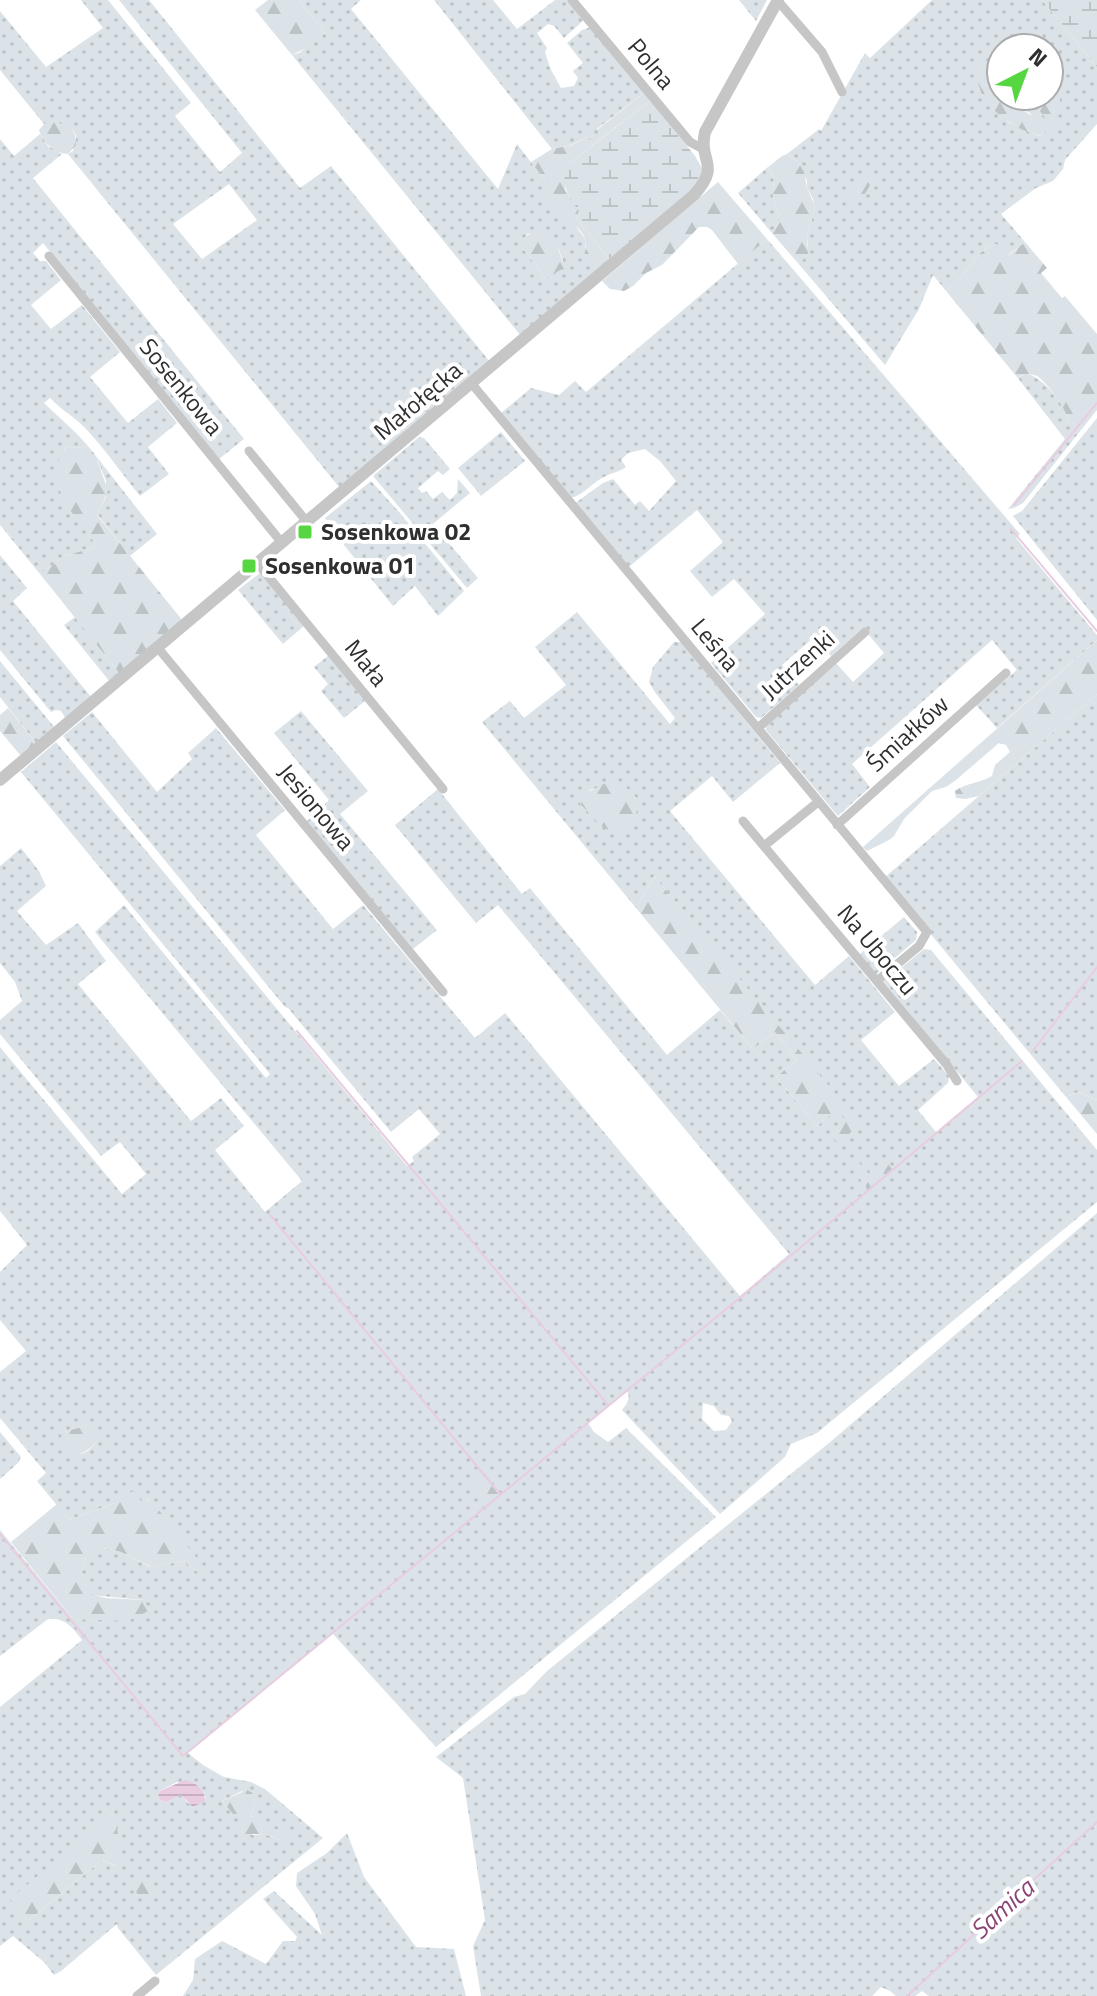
<svg xmlns="http://www.w3.org/2000/svg" width="1097" height="1996" viewBox="0 0 1097 1996" font-family="'Titillium Web',sans-serif">
  <defs>
    <pattern id="green-dots" width="8" height="8" patternUnits="userSpaceOnUse" patternTransform="scale(2)"><rect width="8" height="8" fill="#dbe3e8"/><path d="M2 2h.1M6 6h.1" fill="none" stroke="#bcc3c7" stroke-width="1.8" stroke-linecap="round"/></pattern>
    <pattern id="forest-firs" width="22" height="20" patternUnits="userSpaceOnUse" patternTransform="scale(2)"><rect width="22" height="20" fill="#dbe3e8"/><path d="M5 1l3.5 6h-7zM16 11l3.5 6h-7z" fill="#bcc3c7"/></pattern>
    <pattern id="wetland-marsh" width="20" height="14" patternUnits="userSpaceOnUse" patternTransform="scale(2)"><rect width="20" height="14" fill="#dbe3e8"/><path d="M1 5h8M5 5V1M11 12h8M15 12V8" fill="none" stroke="#bcc3c7"/></pattern>
    <pattern id="water-rules" width="6" height="5" patternUnits="userSpaceOnUse" patternTransform="scale(2)"><rect width="6" height="5" fill="#e9cce0"/><path d="M0 2.5h6" fill="none" stroke="#c8b0c0"/></pattern>
  </defs>
  <rect width="100%" height="100%" fill="#fff"/>
  <path fill="url(#green-dots)" fill-rule="evenodd" d="M 81,0 L 108,0 L 191,103 L 175,116 L 220,172 L 242,153 L 119,0 L 149,0 L 300,188 L 331,166 L 490,362 L 339,487 L 68,154 L 73,151 C 74,148 76,138 76,136 C 73,123 54,122 44,124 L 0,70 L 0,11 L 46,67 L 103,28 ZM 229,184 L 257,220 L 202,259 L 173,224 Z
    M 299,0 L 361,0 L 351,9 L 498,189 L 517,144 L 544,179 L 545,186 L 584,237 L 586,242 L 585,250 L 596,271 L 521,336 L 292,55 L 299,53 L 325,33 ZM 537,229 L 559,250 L 563,261 L 545,278 L 522,247 L 527,234 L 533,233 Z
    M 434,0 L 493,0 L 517,29 L 555,0 L 570,0 L 585,19 L 564,38 L 554,26 L 548,24 L 537,33 L 547,48 L 545,52 L 550,68 L 561,88 L 574,86 L 578,78 L 573,71 L 583,63 L 567,43 L 582,30 L 591,27 L 645,92 L 597,129 L 603,137 L 593,145 L 587,137 L 571,145 L 552,149 Z
    M 739,0 L 767,0 L 756,21 Z
    M 932,0 L 1042,0 L 1097,67 L 1097,124 L 1065,160 L 1063,169 L 1053,181 L 1036,188 L 1001,214 L 1025,242 L 1008,255 L 996,244 C 980,248 976,260 966,271 C 960,278 953,284 946,291 L 933,275 L 919,309 L 885,365 L 797,262 L 804,259 L 808,246 L 807,236 L 815,209 L 813,199 L 807,188 L 807,181 L 798,162 L 787,154 L 819,129 L 821,131 L 865,53 L 870,58 ZM 1001,48 L 1049,48 L 1049,72 L 1053,77 L 1052,127 L 1042,106 L 1048,96 L 1004,96 L 1009,103 L 1030,113 L 1043,136 L 1036,135 L 1008,122 L 979,81 L 978,59 L 1001,91 L 1001,63 L 997,60 L 993,52 L 1001,50 Z
    M 40,134 L 48,146 L 62,154 L 33,178 L 244,439 L 219,459 L 43,243 L 33,253 L 40,261 L 46,261 L 61,280 L 31,305 L 51,329 L 82,305 L 120,352 L 90,377 L 128,423 L 158,399 L 177,423 L 148,447 L 169,474 L 140,496 C 123,475 107,452 88,431 C 77,418 62,411 50,398 L 44,403 L 76,433 L 88,446 L 77,448 L 68,446 L 64,450 L 59,463 L 74,515 L 97,546 L 65,556 L 40,574 L 0,525 L 0,139 L 14,156 Z
    M 768,167 C 777,183 773,177 773,193 C 773,209 788,218 771,232 L 738,193 Z
    M 767,239 L 1020,534 L 1016,538 L 1097,635 L 1097,640 L 997,728 L 976,705 L 1017,670 L 992,640 L 852,764 L 870,787 L 838,816 L 766,730 L 766,725 L 836,663 L 853,682 L 884,653 L 863,628 L 831,656 L 814,637 L 782,665 L 799,685 L 761,718 L 756,717 L 711,663 L 765,614 L 734,579 L 712,597 L 690,571 L 723,542 L 697,510 L 630,566 L 627,566 L 574,504 L 603,483 L 613,479 L 635,505 L 640,501 L 649,511 L 676,481 L 660,461 L 645,449 L 628,453 L 621,460 L 626,467 C 619,472 614,472 606,476 C 593,481 585,495 570,498 L 500,414 L 531,388 L 559,395 L 575,381 L 586,392 Z
    M 1028,374 C 1043,378 1066,405 1068,420 L 1081,430 L 1023,503 L 1014,508 L 1008,509 L 1065,439 L 1017,377 Z
    M 1097,418 L 1097,620 L 1013,516 L 1022,511 Z
    M 501,432 L 525,461 L 481,496 L 458,468 Z
    M 419,437 L 424,438 L 450,469 L 443,475 L 438,471 L 418,488 L 422,493 L 426,491 L 433,499 L 442,492 L 450,500 L 457,493 L 458,479 L 470,493 L 433,524 L 478,578 L 467,588 L 373,476 Z
    M 96,456 L 157,534 L 130,556 L 97,514 L 106,497 L 106,481 Z
    M 371,481 L 400,513 L 464,591 L 438,616 L 415,586 L 393,606 L 328,525 L 325,518 Z
    M 0,555 L 27,588 L 13,601 L 91,697 L 66,719 L 61,711 L 56,710 L 51,712 L 0,650 Z
    M 260,573 L 304,626 L 283,644 L 238,590 Z
    M 577,612 L 670,724 L 675,718 L 654,691 L 649,682 L 653,667 L 674,642 L 681,642 L 780,763 L 733,802 L 712,776 L 670,811 L 815,985 L 849,956 L 895,1012 L 861,1040 L 899,1086 L 934,1059 L 949,1076 L 948,1083 L 918,1110 L 936,1132 L 978,1097 L 884,982 L 924,949 L 931,950 L 1097,1150 L 1097,1202 L 817,1433 L 791,1444 L 785,1457 L 720,1514 L 622,1410 C 627,1404 631,1398 627,1391 L 588,1423 L 594,1432 L 608,1442 L 626,1428 L 716,1517 L 436,1747 L 333,1634 L 188,1753 L 203,1765 L 224,1777 L 251,1782 L 265,1789 L 323,1838 L 156,1975 L 118,1928 L 117,1924 L 61,1971 L 54,1975 L 44,1962 L 13,1936 L 0,1946 L 0,1707 L 82,1640 C 73,1628 65,1617 48,1619 L 0,1656 L 0,1530 L 73,1619 L 128,1620 L 144,1600 L 90,1595 L 81,1575 L 86,1557 L 103,1548 L 121,1552 L 150,1567 L 184,1561 L 200,1574 L 149,1499 L 143,1504 L 115,1503 L 69,1520 L 37,1481 L 46,1473 L 0,1418 L 0,1372 L 26,1351 L 0,1320 L 0,1272 L 27,1245 L 0,1211 L 0,1047 L 122,1194 L 146,1174 L 120,1142 L 101,1156 L 0,1034 L 0,1020 L 22,1001 L 15,982 L 0,963 L 0,866 L 21,848 L 39,871 L 46,886 L 17,911 L 46,945 L 78,923 L 106,961 L 78,984 L 191,1121 L 221,1098 L 244,1126 L 215,1150 L 265,1212 L 302,1181 L 95,932 L 124,905 L 266,1078 L 270,1074 L 21,772 L 56,742 L 407,1166 L 414,1161 L 412,1157 L 440,1134 L 419,1109 L 391,1132 L 288,1008 L 285,1007 L 63,736 L 92,712 L 157,792 L 192,759 L 188,753 L 216,728 L 285,810 L 256,835 L 333,929 L 363,905 L 475,1038 L 505,1013 L 740,1296 L 789,1254 L 498,905 L 476,923 L 395,825 L 438,789 L 522,894 L 530,888 L 667,1055 L 720,1010 L 753,1049 L 775,1032 L 797,1060 L 776,1077 L 817,1126 L 843,1104 L 654,876 L 636,908 L 482,722 L 510,701 L 524,718 L 566,685 L 535,647 ZM 597,788 L 627,789 L 636,798 L 600,824 L 580,804 L 590,790 ZM 703,1403 L 714,1406 L 721,1415 L 729,1416 L 732,1421 L 726,1430 L 714,1431 L 702,1419 ZM 88,1425 L 97,1441 C 86,1455 83,1455 66,1453 L 64,1432 ZM 177,1782 L 201,1789 L 206,1798 L 189,1804 L 181,1795 L 166,1802 L 160,1800 L 158,1795 L 160,1791 ZM 242,1791 L 255,1804 L 250,1815 L 256,1820 L 281,1832 L 281,1840 L 264,1834 L 252,1835 L 222,1801 ZM 112,1814 C 119,1830 116,1849 115,1866 L 102,1860 L 28,1921 L 11,1899 Z
    M 75,617 L 120,674 L 110,682 L 64,625 Z
    M 328,656 L 365,701 L 344,718 L 321,691 L 328,684 L 314,667 Z
    M 0,661 L 55,728 L 36,743 L 0,697 Z
    M 1097,694 L 1097,1100 L 1078,1092 L 1066,1097 L 884,878 Z
    M 301,711 L 368,791 L 340,814 L 437,930 L 413,949 L 306,822 L 329,800 L 274,733 Z
    M 904,917 L 917,932 L 916,940 L 876,974 L 860,954 Z
    M 1097,1213 L 1097,1996 L 929,1996 L 922,1991 L 915,1996 L 896,1996 L 890,1991 L 881,1987 L 872,1996 L 481,1996 L 473,1946 L 485,1920 L 463,1778 L 436,1757 L 514,1697 L 525,1694 L 547,1671 L 829,1443 Z
    M 0,1432 L 21,1457 L 18,1463 L 0,1479 Z
    M 347,1833 L 364,1877 L 416,1947 L 454,1949 L 466,1996 L 183,1996 L 193,1980 L 195,1959 L 222,1941 L 266,1964 L 283,1941 L 295,1941 L 297,1937 L 263,1899 L 274,1891 L 322,1935 L 315,1914 L 296,1886 L 297,1873 L 327,1853 Z"/>
  <path fill="url(#forest-firs)" d="M 268,0 L 299,0 L 325,33 L 308,47 L 292,55 L 255,10 Z
    M 983,58 C 993,66 1000,83 1001,96 L 1004,96 C 1017,112 1036,111 1046,132 L 1043,136 C 1022,134 989,112 981,92 C 977,81 978,70 978,59 Z
    M 1049,72 C 1062,89 1064,109 1053,128 L 1040,111 L 1049,96 Z
    M 645,92 L 651,100 L 603,137 L 597,130 Z
    M 50,122 C 67,124 76,125 76,145 L 68,154 C 54,153 43,143 39,130 L 44,124 Z
    M 587,137 L 593,145 L 566,166 L 565,190 L 579,211 L 577,219 L 609,259 L 596,271 L 584,256 C 585,252 586,247 586,243 C 584,223 554,217 545,199 C 543,194 545,186 544,179 L 531,162 L 552,149 L 572,145 Z
    M 787,154 L 798,162 L 804,172 L 807,188 L 814,204 L 815,210 L 807,236 L 808,254 L 804,259 L 797,262 L 771,232 C 788,218 773,209 773,193 C 773,177 777,183 768,167 L 782,156 Z
    M 866,171 L 870,172 L 872,181 C 867,192 861,201 850,206 L 847,204 C 849,194 859,177 866,171 Z
    M 718,182 L 767,239 L 738,264 L 712,230 L 707,227 L 699,227 L 662,265 L 646,273 L 633,286 L 624,291 L 610,289 L 602,281 Z
    M 537,226 C 553,234 561,252 564,269 C 556,270 553,278 545,278 L 522,247 L 523,238 L 533,232 Z
    M 1025,242 L 1047,268 L 1041,273 L 1062,298 L 1065,296 L 1097,334 L 1097,410 L 1081,430 L 1068,420 C 1067,410 1046,381 1037,376 C 1030,373 1023,375 1017,377 L 946,291 C 953,284 960,278 966,271 C 976,260 980,248 996,244 L 1002,247 L 1009,255 Z
    M 68,446 L 77,448 L 88,446 L 96,456 L 108,491 L 97,515 L 183,621 L 120,674 L 40,574 L 65,556 L 97,546 C 77,518 36,479 68,446 Z
    M 1097,640 L 1097,694 L 979,796 L 965,799 L 956,798 L 955,791 C 966,783 980,783 992,776 L 995,765 L 1010,752 L 1006,745 L 999,743 L 956,780 L 946,787 L 932,791 L 904,819 L 894,836 L 889,840 L 867,851 L 863,847 Z
    M 8,708 L 36,743 L 21,756 L 0,731 L 0,715 Z
    M 616,778 C 631,793 643,797 634,820 C 610,845 599,822 580,804 L 582,795 Z
    M 654,876 L 844,1104 L 817,1126 L 776,1077 L 797,1060 L 775,1032 L 753,1049 L 636,908 Z
    M 1078,1092 L 1097,1100 L 1097,1134 L 1066,1097 Z
    M 847,1108 L 861,1124 L 838,1143 L 829,1133 L 846,1120 L 841,1113 Z
    M 854,1157 L 870,1175 L 886,1162 L 892,1169 L 868,1189 L 847,1163 Z
    M 88,1425 L 99,1438 C 88,1455 66,1464 58,1441 L 64,1432 Z
    M 481,1473 L 500,1496 L 485,1508 L 466,1485 Z
    M 133,1491 L 143,1503 L 150,1499 L 208,1572 L 200,1574 L 184,1561 L 151,1567 L 121,1552 L 104,1548 L 86,1557 L 81,1575 L 90,1594 L 106,1598 L 144,1600 L 148,1611 L 128,1621 L 73,1619 L 11,1542 L 57,1504 L 69,1520 L 115,1503 Z
    M 247,1790 C 262,1797 254,1804 250,1816 L 281,1832 L 286,1835 L 286,1839 L 281,1840 L 264,1834 L 246,1834 L 241,1832 L 236,1826 L 240,1822 L 222,1801 Z
    M 112,1814 C 119,1829 122,1851 116,1866 L 102,1860 L 28,1921 L 10,1899 Z
    M 136,1878 L 157,1890 L 144,1902 L 129,1883 Z"/>
  <path fill="url(#wetland-marsh)" d="M 1042,0 L 1097,0 L 1097,67 Z
    M 651,100 L 695,156 L 703,170 L 696,187 L 609,259 L 577,219 L 579,211 C 566,194 562,187 566,166 Z"/>
  <path fill="url(#water-rules)" d="M 185,1780 C 195,1782 206,1790 205,1801 L 193,1807 L 181,1795 L 166,1802 L 160,1800 L 158,1795 L 160,1791 Z"/>
  <g fill="none" stroke-linecap="round" stroke-linejoin="round">
    <path stroke="#e9cce0" stroke-width="2" d="M 1014,505 L 1097,403
      M 1011,529 L 1097,631
      M 297,1031 L 608,1405
      M 1032,1052 L 1097,967
      M 270,1215 L 500,1494
      M 0,1534 L 183,1756 L 776,1268 L 1022,1061
      M 907,1996 L 1097,1822"/>
    <path stroke="#c6c6c6" stroke-width="9" d="M 572,0 L 690,142 L 703,149
      M 778,1 L 822,52 L 842,92
      M 49,256 L 282,543
      M 472,384 L 927,932 L 919,946 L 877,981
      M 249,451 L 307,522
      M 258,564 L 443,789
      M 158,648 L 443,992
      M 758,728 L 865,632
      M 743,821 L 947,1065 L 957,1081
      M 837,825 L 1006,673
      M 764,846 L 818,802
      M 137,1996 L 155,1981"/>
    <path stroke="#c6c6c6" stroke-width="12" d="M 0,780 L 694,195 C 722,163 698,163 705,132 L 778,0"/>
  </g>
  <g fill="#56d641" stroke="#fff" stroke-width="3">
    <rect x="297" y="524" width="16" height="16" rx="4"/>
    <rect x="241" y="558" width="16" height="16" rx="4"/>
  </g>
  <g text-anchor="middle" stroke-width="8" stroke-linejoin="round" paint-order="stroke">
    <g font-size="24" fill="#2f2f2f" stroke="#fff">
      <text transform="translate(651 64) rotate(50)" y="8">Polna</text>
      <text transform="translate(181 387) rotate(51)" y="8">Sosenkowa</text>
      <text transform="translate(418 401) rotate(-40)" y="8">Małołęcka</text>
      <text transform="translate(715 645) rotate(50)" y="8">Leśna</text>
      <text transform="translate(366 663) rotate(51)" y="8">Mała</text>
      <text transform="translate(798 665) rotate(-42)" y="8">Jutrzenki</text>
      <text transform="translate(908 734) rotate(-42)" y="8">Śmiałków</text>
      <text transform="translate(316 807) rotate(50)" y="8">Jesionowa</text>
      <text transform="translate(877 950) rotate(50)" y="8">Na Uboczu</text>
    </g>
    <g font-size="24" font-weight="bold" fill="#2f2f2f" stroke="#fff" text-anchor="start">
      <text x="321" y="540">Sosenkowa 02</text>
      <text x="265" y="574">Sosenkowa 01</text>
    </g>
    <g font-size="26" font-style="italic" fill="#8a4474" stroke="#fff">
      <text transform="translate(1002 1909) rotate(-42)" y="9">Samica</text>
    </g>
  </g>
  <g transform="translate(1025 72) rotate(42)"><circle r="38" fill="#ffffff" stroke="#acacac" stroke-width="2"/>
  <path d="M0-6L14 30L0 20L-14 30Z" fill="#56d641"/>
  <text y="-12" font-size="22" font-weight="bold" text-anchor="middle" fill="#2f2f2f">N</text>
  </g>
</svg>
